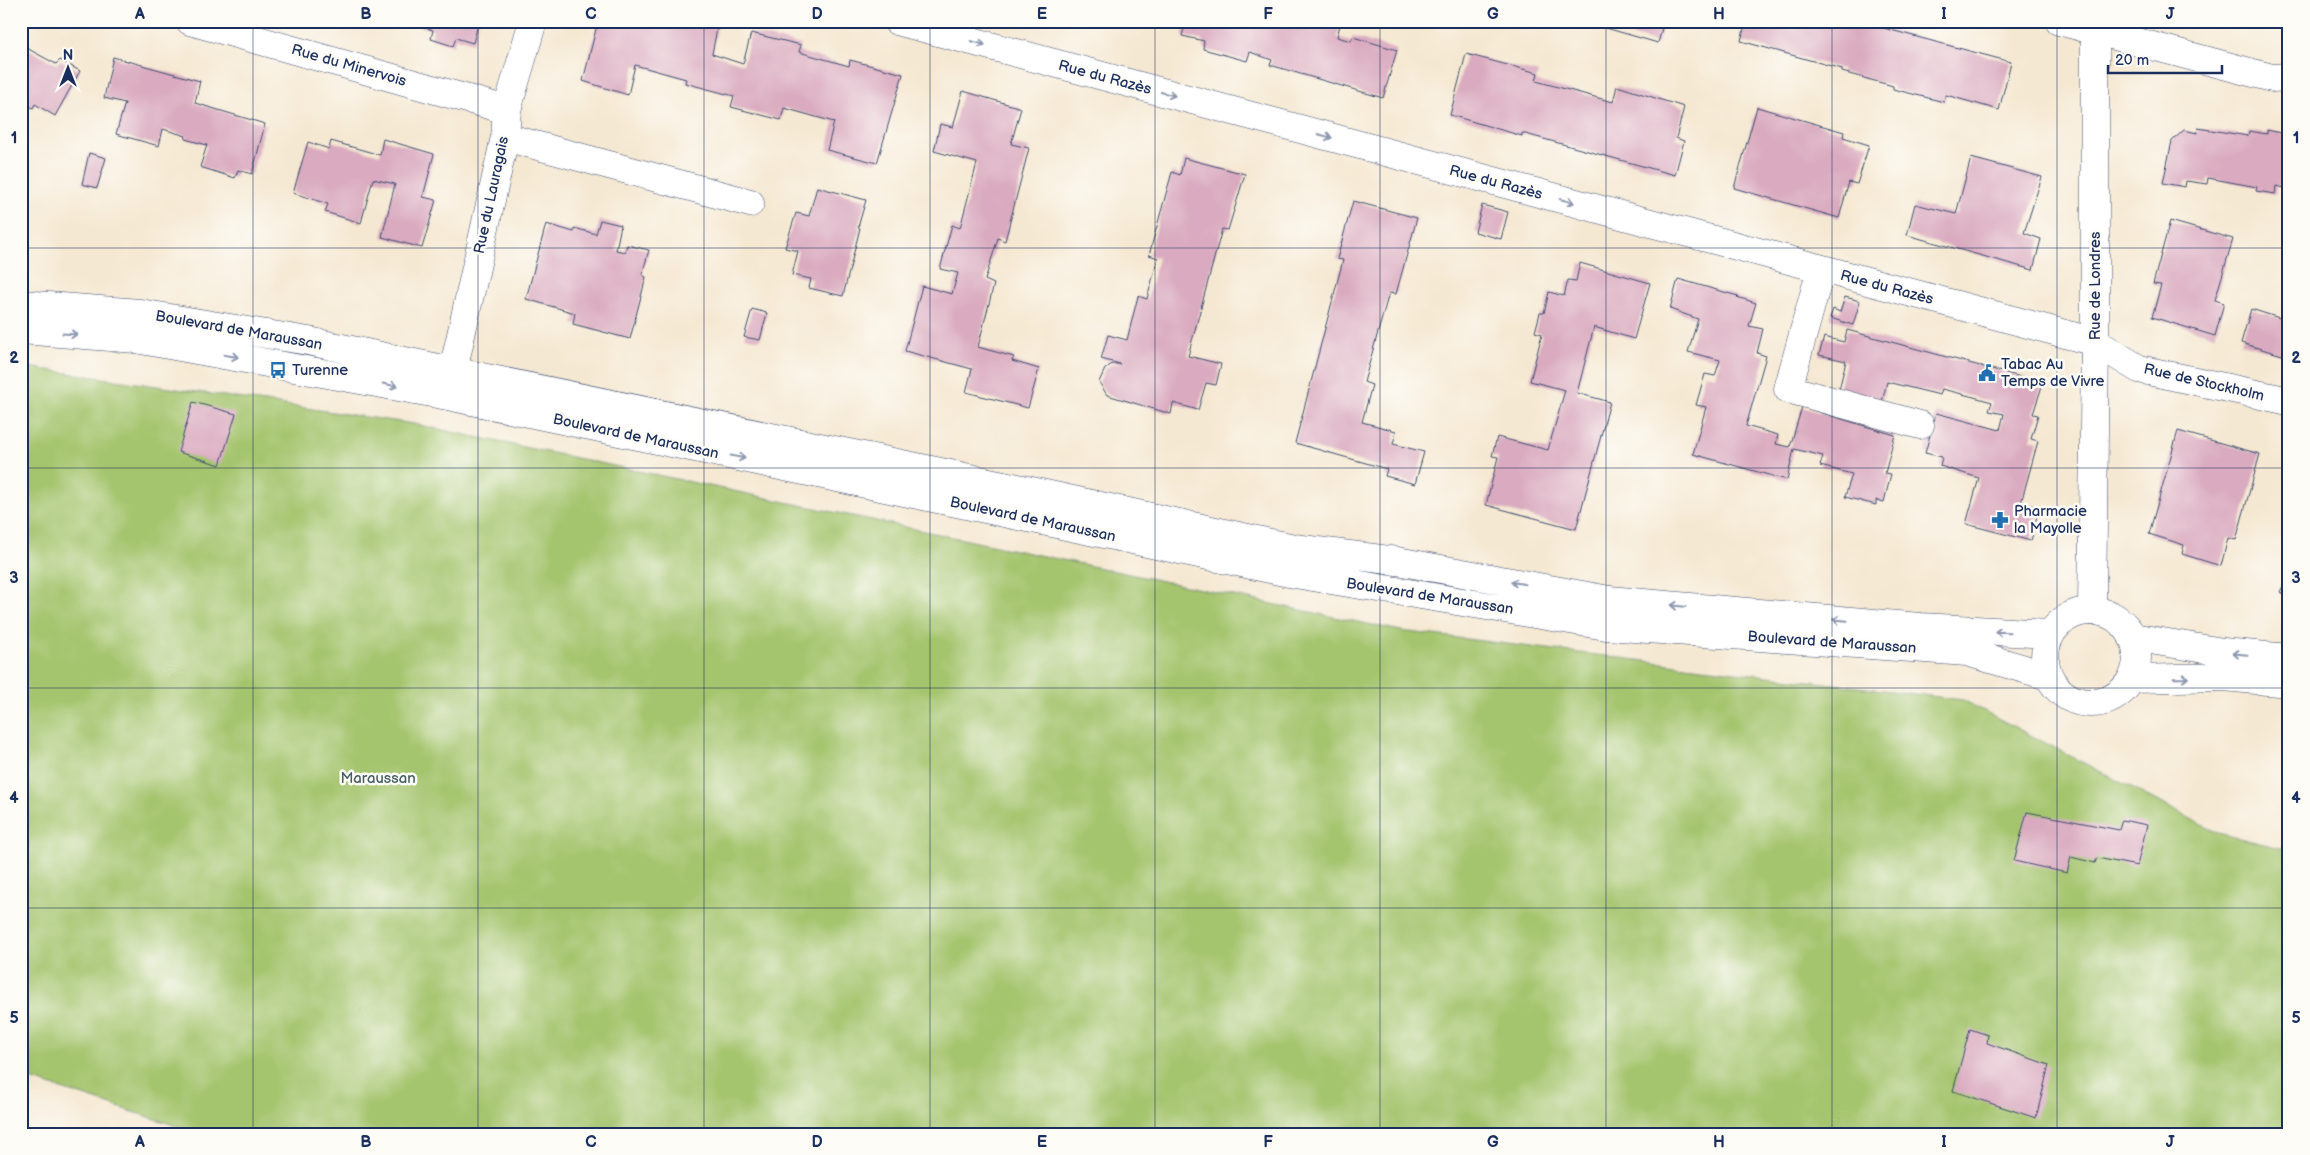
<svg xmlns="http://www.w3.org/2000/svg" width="2310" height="1155" viewBox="0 0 2310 1155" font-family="'Balsamiq Sans',sans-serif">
  <rect width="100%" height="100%" fill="#fdfcf7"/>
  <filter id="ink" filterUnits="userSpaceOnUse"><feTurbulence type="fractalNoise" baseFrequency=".02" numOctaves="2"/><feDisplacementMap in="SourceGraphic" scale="10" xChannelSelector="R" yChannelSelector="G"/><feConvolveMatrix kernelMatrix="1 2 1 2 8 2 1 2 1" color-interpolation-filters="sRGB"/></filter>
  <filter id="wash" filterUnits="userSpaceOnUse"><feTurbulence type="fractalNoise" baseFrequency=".0096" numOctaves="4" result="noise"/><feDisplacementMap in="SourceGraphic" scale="20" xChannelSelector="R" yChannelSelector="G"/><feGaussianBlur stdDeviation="1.12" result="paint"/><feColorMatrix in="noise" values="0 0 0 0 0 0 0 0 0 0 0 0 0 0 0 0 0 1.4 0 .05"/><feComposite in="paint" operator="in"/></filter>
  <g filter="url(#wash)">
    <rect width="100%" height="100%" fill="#f5e8d2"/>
    <path fill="#a4c46d" stroke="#607a66" d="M 21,366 L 414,424 L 1401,631 L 1963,700 L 2218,833 L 2289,850 L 2289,1134 L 202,1134 L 21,1076 Z"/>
    <g id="blocks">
      <path fill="#daabc0" d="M 413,21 L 479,21 L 473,43 L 456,38 L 453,46 L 431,39 L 433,30 L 412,24 Z
        M 598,21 L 709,21 L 718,24 L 712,54 L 743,64 L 751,33 L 801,45 L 799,52 L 849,66 L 850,60 L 903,74 L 877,163 L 827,150 L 834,122 L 784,108 L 781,120 L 731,107 L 734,96 L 685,83 L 686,79 L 635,65 L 628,95 L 583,81 Z
        M 1105,21 L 1125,21 L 1124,27 Z
        M 1186,21 L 1341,21 L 1337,37 L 1351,41 L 1353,37 L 1397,50 L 1383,98 L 1270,65 L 1272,60 L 1250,52 L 1247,61 L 1203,49 L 1204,41 L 1182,36 Z
        M 1664,21 L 1658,43 L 1585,22 L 1585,21 Z
        M 1746,21 L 1857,21 L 2011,62 L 1999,110 L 1946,95 L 1944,102 L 1893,89 L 1893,86 L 1842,72 L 1842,69 L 1741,41 Z
        M 21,45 L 56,64 L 60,60 L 80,71 L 55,116 L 35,104 L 33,108 L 21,102 Z
        M 1466,54 L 1538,73 L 1536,81 L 1613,102 L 1617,86 L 1684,107 L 1676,138 L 1684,141 L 1675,175 L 1522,133 L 1522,136 L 1450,115 Z
        M 113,57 L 200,81 L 195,103 L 265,124 L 252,174 L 238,170 L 235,178 L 200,167 L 207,145 L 185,139 L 186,136 L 163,129 L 159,146 L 116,134 L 125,103 L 104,98 Z
        M 963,91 L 1021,108 L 1011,144 L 1029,148 L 1005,241 L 998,238 L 985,280 L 994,284 L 978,347 L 1014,357 L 1012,361 L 1039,369 L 1028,408 L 966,392 L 972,369 L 905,351 L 922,286 L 952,294 L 958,273 L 940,269 L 952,225 L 960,228 L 977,163 L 934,151 L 940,124 L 953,127 Z
        M 1757,107 L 1844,132 L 1843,137 L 1869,145 L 1857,184 L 1849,182 L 1839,218 L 1734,188 Z
        M 2288,127 L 2289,189 L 2276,186 L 2275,194 L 2256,191 L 2257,187 L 2208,178 L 2207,184 L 2186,181 L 2185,187 L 2163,183 L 2172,141 L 2184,130 L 2197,133 L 2198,128 L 2248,136 L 2249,131 L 2267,134 L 2267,130 L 2286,134 Z
        M 383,139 L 434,154 L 423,197 L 436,200 L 422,248 L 382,237 L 395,184 L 373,179 L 361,223 L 325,212 L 328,204 L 293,193 L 308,142 L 329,149 L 331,141 L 380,155 Z
        M 89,153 L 106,158 L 97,188 L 82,184 Z
        M 1184,158 L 1245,174 L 1228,230 L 1222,229 L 1188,356 L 1221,364 L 1216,385 L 1206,383 L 1198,410 L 1173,403 L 1171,414 L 1107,395 L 1099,382 L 1105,369 L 1112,364 L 1120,364 L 1101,359 L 1108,335 L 1127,340 L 1138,296 L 1147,299 L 1158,258 L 1149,255 L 1172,172 L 1180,175 Z
        M 1971,158 L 2042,177 L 2024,233 L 2041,239 L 2033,270 L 1907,235 L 1915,204 L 1956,214 Z
        M 817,187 L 866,200 L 858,227 L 860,228 L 843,296 L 809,288 L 811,279 L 792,275 L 798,251 L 785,248 L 796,213 L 809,216 Z
        M 1353,201 L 1417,218 L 1396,294 L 1389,293 L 1364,382 L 1372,385 L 1362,422 L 1396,431 L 1393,444 L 1424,452 L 1415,484 L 1385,476 L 1387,469 L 1295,443 L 1343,260 L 1337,259 Z
        M 1482,205 L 1508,212 L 1501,239 L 1475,232 Z
        M 600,220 L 621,225 L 616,250 L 625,252 L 627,245 L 649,250 L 642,275 L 646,277 L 630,339 L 573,324 L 575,313 L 526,299 L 546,224 L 574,232 L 574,228 L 596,234 Z
        M 2170,221 L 2233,239 L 2215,300 L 2224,303 L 2215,336 L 2152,317 L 2161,285 L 2153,284 Z
        M 1580,263 L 1650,283 L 1634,339 L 1594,327 L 1577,393 L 1610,402 L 1576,529 L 1486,505 L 1498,457 L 1492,456 L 1497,437 L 1548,450 L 1565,390 L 1530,381 L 1542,334 L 1535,332 L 1540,313 L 1544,313 L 1549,292 L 1564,296 L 1568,280 L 1576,281 Z
        M 1678,279 L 1738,296 L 1737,297 L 1756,303 L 1749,326 L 1763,329 L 1757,353 L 1766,356 L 1746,426 L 1778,435 L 1776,444 L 1790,447 L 1802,407 L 1895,435 L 1885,473 L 1891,474 L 1884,502 L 1876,500 L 1876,505 L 1845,497 L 1852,474 L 1820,466 L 1823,456 L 1794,449 L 1787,480 L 1693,454 L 1706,407 L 1696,405 L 1705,374 L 1715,376 L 1720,360 L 1688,352 L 1698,319 L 1670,309 Z
        M 1845,297 L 1860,301 L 1853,325 L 1830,318 L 1833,309 L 1840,312 Z
        M 752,309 L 767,313 L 760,340 L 744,337 Z
        M 2251,309 L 2289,321 L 2289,357 L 2241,343 Z
        M 1847,330 L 2043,383 L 2033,414 L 2038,415 L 2031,439 L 2038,441 L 2021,503 L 2039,507 L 2031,541 L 1966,524 L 1979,478 L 1940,466 L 1942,457 L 1925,453 L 1936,413 L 2000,430 L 2004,414 L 1989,411 L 1992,402 L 1974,397 L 1942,389 L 1940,395 L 1887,382 L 1881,406 L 1838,394 L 1846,361 L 1819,355 L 1824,337 L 1844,342 Z
        M 193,402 L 236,414 L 220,465 L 178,452 Z
        M 2178,431 L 2260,454 L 2236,540 L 2228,538 L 2221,566 L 2182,554 L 2184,545 L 2149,534 Z
        M 2289,575 L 2289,596 L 2280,592 Z
        M 2027,812 L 2119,830 L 2122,820 L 2147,825 L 2137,866 L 2097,858 L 2095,863 L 2071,857 L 2067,873 L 2014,861 Z
        M 1970,1029 L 1988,1035 L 1987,1043 L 2049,1065 L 2036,1118 L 1953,1091 Z"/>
    </g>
  </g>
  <g filter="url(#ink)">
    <use href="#blocks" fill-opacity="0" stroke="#3c4b6f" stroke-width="1"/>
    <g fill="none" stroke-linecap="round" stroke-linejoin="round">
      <g stroke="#3c4b6f" stroke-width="29">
        <path id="minor" d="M 190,21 L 507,110
          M 897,21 L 2095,342 L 2139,369 L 2289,401
          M 2059,21 L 2272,78 L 2289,77
          M 505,137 L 750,203
          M 1821,269 L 1788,389 L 1920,425
          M 453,371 L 505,137 L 507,110 L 533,21
          M 2092,611 L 2095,342 L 2095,21"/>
      </g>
      <g stroke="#3c4b6f" stroke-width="29">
        <path id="major" d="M 21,304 L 140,313 L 308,341 L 1013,487 L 1294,548 L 1397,561 L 1609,600 L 1920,627 L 2051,634
          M 21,330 L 136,339 L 448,396 L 1289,573 L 1606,626 L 1967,652 L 2048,676
          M2045 657a46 46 0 1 1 92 0a46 46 0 1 1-92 0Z
          M 2132,637 L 2223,652 L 2289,658
          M 2132,679 L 2224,677 L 2289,683"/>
      </g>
      <use href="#minor" stroke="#fff" stroke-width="28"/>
      <use href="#major" stroke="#fff" stroke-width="28"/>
    </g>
    <defs><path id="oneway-shaft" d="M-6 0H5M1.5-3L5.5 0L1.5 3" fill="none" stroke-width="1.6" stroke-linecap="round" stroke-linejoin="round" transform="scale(1.25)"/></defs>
    <g stroke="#8d97ae">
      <use href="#oneway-shaft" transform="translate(978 43) rotate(15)"/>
      <use href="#oneway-shaft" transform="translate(1168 94) rotate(15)"/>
      <use href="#oneway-shaft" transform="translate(1325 136) rotate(15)"/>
      <use href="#oneway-shaft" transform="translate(1567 201) rotate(15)"/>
      <use href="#oneway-shaft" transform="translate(70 334) rotate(4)"/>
      <use href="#oneway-shaft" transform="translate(231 356) rotate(10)"/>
      <use href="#oneway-shaft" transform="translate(390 385) rotate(11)"/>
      <use href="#oneway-shaft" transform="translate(738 457) rotate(12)"/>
      <use href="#oneway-shaft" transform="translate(1518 583) rotate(-170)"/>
      <use href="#oneway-shaft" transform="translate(1678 606) rotate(-175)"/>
      <use href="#oneway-shaft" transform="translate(1840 620) rotate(-175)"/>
      <use href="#oneway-shaft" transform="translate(2002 632) rotate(-178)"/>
      <use href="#oneway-shaft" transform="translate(2240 654) rotate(-175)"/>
      <use href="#oneway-shaft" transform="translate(2181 678) rotate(-1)"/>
    </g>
  </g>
  <path fill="none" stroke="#1b2f5e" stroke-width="1" stroke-opacity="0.55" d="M 253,21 L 253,1134M 478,21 L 478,1134M 704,21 L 704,1134M 930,21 L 930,1134M 1155,21 L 1155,1134M 1380,21 L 1380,1134M 1606,21 L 1606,1134M 1832,21 L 1832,1134M 2057,21 L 2057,1134M 21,248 L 2289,248M 21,468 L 2289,468M 21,688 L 2289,688M 21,908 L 2289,908"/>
  <defs>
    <g id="bus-bare" transform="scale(1.35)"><path d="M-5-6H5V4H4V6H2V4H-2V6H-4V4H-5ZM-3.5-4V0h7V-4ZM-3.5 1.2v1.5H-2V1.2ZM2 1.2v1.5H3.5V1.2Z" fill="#1f6fb2" stroke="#fdfcf7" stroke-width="2.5" paint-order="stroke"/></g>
    <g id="civic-bare" transform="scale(1.35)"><path d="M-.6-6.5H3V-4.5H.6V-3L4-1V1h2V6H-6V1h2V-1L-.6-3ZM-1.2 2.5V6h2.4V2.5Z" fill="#1f6fb2" stroke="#fdfcf7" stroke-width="2.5" paint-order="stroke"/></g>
    <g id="pharmacy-bare" transform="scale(1.35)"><path d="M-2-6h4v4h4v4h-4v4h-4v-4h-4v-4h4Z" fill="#1f6fb2" stroke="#fdfcf7" stroke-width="2.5" paint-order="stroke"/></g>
  </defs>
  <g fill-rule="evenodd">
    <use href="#bus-bare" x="278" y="370"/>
    <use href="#civic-bare" x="1987" y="373"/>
    <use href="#pharmacy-bare" x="2000" y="520"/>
  </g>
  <g text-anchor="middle" stroke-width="5" stroke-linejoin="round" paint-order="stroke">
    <g font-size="15" fill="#1b2f5e" stroke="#fdfcf7">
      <text transform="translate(349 65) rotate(16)" y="5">Rue du Minervois</text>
      <text transform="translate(1105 77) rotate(15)" y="5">Rue du Razès</text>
      <text transform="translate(1496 182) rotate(15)" y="5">Rue du Razès</text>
      <text transform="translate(491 195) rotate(-78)" y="5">Rue du Lauragais</text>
      <text transform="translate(2095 286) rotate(-90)" y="5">Rue de Londres</text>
      <text transform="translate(1887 287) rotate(15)" y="5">Rue du Razès</text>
      <text transform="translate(239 330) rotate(10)" y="5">Boulevard de Maraussan</text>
      <text transform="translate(2204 382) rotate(13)" y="5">Rue de Stockholm</text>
      <text transform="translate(636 436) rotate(12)" y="5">Boulevard de Maraussan</text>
      <text transform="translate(1033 519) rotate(12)" y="5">Boulevard de Maraussan</text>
      <text transform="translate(1430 596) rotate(9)" y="5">Boulevard de Maraussan</text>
      <text transform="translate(1832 642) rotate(4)" y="5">Boulevard de Maraussan</text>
    </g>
    <g font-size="15" fill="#1b2f5e" stroke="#fdfcf7" text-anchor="start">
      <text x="2001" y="369">Tabac Au<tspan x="2001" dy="17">Temps de Vivre</tspan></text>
      <text x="292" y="375">Turenne</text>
      <text x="2014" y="516">Pharmacie<tspan x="2014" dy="17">la Mayolle</tspan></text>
    </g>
    <g font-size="15" fill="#445c62" stroke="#fdfcf7">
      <text x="378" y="783">Maraussan</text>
    </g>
  </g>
  <rect width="2310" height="1155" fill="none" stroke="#fdfcf7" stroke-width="55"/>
  <g transform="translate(68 68)" stroke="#fdfcf7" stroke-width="4" paint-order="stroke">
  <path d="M0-4L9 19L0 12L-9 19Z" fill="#1b2f5e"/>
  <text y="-8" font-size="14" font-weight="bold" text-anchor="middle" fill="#1b2f5e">N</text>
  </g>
  <path d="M2108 65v8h114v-8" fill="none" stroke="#1b2f5e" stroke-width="2.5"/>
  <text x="2115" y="65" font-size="15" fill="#1b2f5e" stroke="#fdfcf7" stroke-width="4" paint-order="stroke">20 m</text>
  <rect x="28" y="28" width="2254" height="1100" fill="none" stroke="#1b2f5e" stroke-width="2"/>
  <g font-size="16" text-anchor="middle" font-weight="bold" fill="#1b2f5e">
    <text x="140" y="19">A</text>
    <text x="366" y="19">B</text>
    <text x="591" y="19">C</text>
    <text x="817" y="19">D</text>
    <text x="1042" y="19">E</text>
    <text x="1268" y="19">F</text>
    <text x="1493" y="19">G</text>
    <text x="1719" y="19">H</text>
    <text x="1944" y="19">I</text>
    <text x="2170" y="19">J</text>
    <text x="14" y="143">1</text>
    <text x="2296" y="143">1</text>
    <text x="14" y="363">2</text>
    <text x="2296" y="363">2</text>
    <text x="14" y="583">3</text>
    <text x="2296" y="583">3</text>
    <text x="14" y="803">4</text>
    <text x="2296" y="803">4</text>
    <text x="14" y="1023">5</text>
    <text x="2296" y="1023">5</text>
    <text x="140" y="1147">A</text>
    <text x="366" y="1147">B</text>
    <text x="591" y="1147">C</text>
    <text x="817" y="1147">D</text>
    <text x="1042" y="1147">E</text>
    <text x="1268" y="1147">F</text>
    <text x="1493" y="1147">G</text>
    <text x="1719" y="1147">H</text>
    <text x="1944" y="1147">I</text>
    <text x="2170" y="1147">J</text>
  </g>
</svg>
